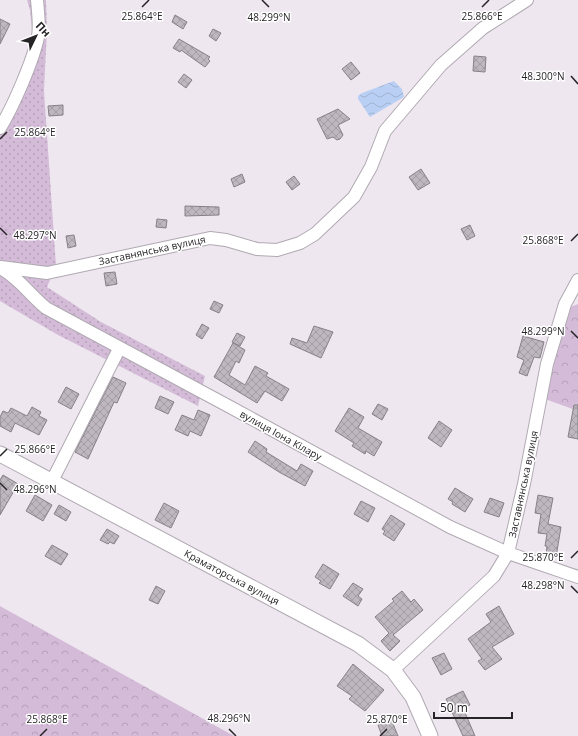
<svg xmlns="http://www.w3.org/2000/svg" width="578" height="736" viewBox="0 0 578 736" font-family="'Open Sans',sans-serif">
  <defs>
    <pattern id="grass-dots" width="8" height="8" patternUnits="userSpaceOnUse"><rect width="8" height="8" fill="#d4bcd8"/><path d="M2 2h.1M6 6h.1" fill="none" stroke="#b6a1b9" stroke-width="1.8" stroke-linecap="round"/></pattern>
    <pattern id="forest-crowns" width="20" height="18" patternUnits="userSpaceOnUse"><rect width="20" height="18" fill="#d4bcd8"/><path d="M2 6a3 3 0 1 1 6 0M12 15a3 3 0 1 1 6 0" fill="none" stroke="#b6a1b9"/></pattern>
    <pattern id="water-waves" width="16" height="10" patternUnits="userSpaceOnUse"><rect width="16" height="10" fill="#b9d0f4"/><path d="M0 5q4-4 8 0t8 0" fill="none" stroke="#9fb2d1"/></pattern>
    <pattern id="building-cross-hatch" width="8" height="8" patternUnits="userSpaceOnUse"><rect width="8" height="8" fill="#beb7bf"/><path d="M0 0l8 8M0 8l8-8" fill="none" stroke="#a39da4"/></pattern>
  </defs>
  <rect width="100%" height="100%" fill="#efe7f0"/>
  <path fill="url(#grass-dots)" d="M 27,0 L 46,0 L 47,30 L 44,91 L 56,266 L 47,287 L 101,322 L 205,376 L 198,406 L 58,335 L 0,301 L 0,117 L 11,97 L 33,40 L 30,10 Z"/>
  <path fill="url(#forest-crowns)" d="M 578,304 L 578,411 L 545,399 L 568,308 Z
    M 0,606 L 234,736 L 0,736 Z"/>
  <path fill="url(#water-waves)" d="M 394,81 L 402,89 L 404,97 L 370,117 L 358,99 L 358,96 L 362,93 Z"/>
  <path fill="url(#building-cross-hatch)" stroke="#878088" d="M 175,15 L 187,22 L 183,29 L 172,22 Z
    M 0,19 L 10,24 L 0,44 Z
    M 213,29 L 221,33 L 216,41 L 209,36 Z
    M 179,39 L 210,57 L 208,59 L 210,61 L 205,67 L 181,50 L 180,52 L 173,48 Z
    M 474,56 L 486,57 L 485,72 L 473,71 Z
    M 351,62 L 360,73 L 351,80 L 342,69 Z
    M 184,74 L 192,80 L 186,88 L 178,82 Z
    M 63,105 L 63,115 L 49,116 L 48,106 Z
    M 338,109 L 350,119 L 338,125 L 343,135 L 340,139 L 337,140 L 333,137 L 327,139 L 317,119 Z
    M 421,169 L 430,183 L 418,190 L 409,177 Z
    M 242,174 L 245,182 L 234,187 L 231,179 Z
    M 294,176 L 300,184 L 292,190 L 286,182 Z
    M 185,206 L 219,207 L 219,215 L 185,216 Z
    M 157,219 L 167,220 L 166,228 L 156,227 Z
    M 470,225 L 475,236 L 467,240 L 461,229 Z
    M 74,235 L 76,246 L 68,248 L 66,236 Z
    M 115,272 L 117,284 L 106,286 L 104,273 Z
    M 214,301 L 223,305 L 219,313 L 210,309 Z
    M 202,324 L 209,328 L 202,339 L 196,335 Z
    M 314,326 L 333,332 L 321,358 L 290,344 L 292,338 L 307,343 Z
    M 237,333 L 245,337 L 240,346 L 232,342 Z
    M 523,336 L 544,342 L 540,358 L 534,357 L 527,376 L 519,373 L 524,360 L 517,357 Z
    M 233,343 L 245,350 L 239,363 L 236,361 L 229,375 L 245,385 L 255,366 L 268,373 L 266,376 L 289,389 L 282,401 L 265,391 L 257,403 L 214,377 Z
    M 113,377 L 126,383 L 117,403 L 114,402 L 88,459 L 75,452 Z
    M 66,387 L 79,394 L 71,409 L 58,402 Z
    M 160,396 L 174,402 L 168,414 L 155,408 Z
    M 378,404 L 388,409 L 382,420 L 372,414 Z
    M 574,405 L 578,405 L 578,439 L 568,437 Z
    M 32,407 L 41,412 L 39,416 L 47,420 L 39,435 L 15,423 L 11,432 L 0,426 L 0,417 L 3,411 L 8,413 L 11,408 L 27,416 Z
    M 349,408 L 364,417 L 358,428 L 382,442 L 374,456 L 366,451 L 365,454 L 352,446 L 354,443 L 335,431 Z
    M 198,410 L 210,415 L 201,436 L 190,431 L 188,436 L 175,430 L 182,415 L 194,420 Z
    M 439,421 L 452,430 L 441,447 L 428,438 Z
    M 255,441 L 267,449 L 266,452 L 297,471 L 301,464 L 313,471 L 305,486 L 279,472 L 248,452 Z
    M 3,475 L 18,484 L 0,515 L 0,480 Z
    M 455,488 L 473,499 L 465,512 L 452,504 L 453,502 L 448,499 Z
    M 35,495 L 52,505 L 43,521 L 26,511 Z
    M 538,495 L 553,498 L 548,524 L 561,527 L 556,557 L 546,556 L 547,546 L 545,546 L 547,534 L 538,533 L 541,514 L 535,513 Z
    M 490,498 L 504,503 L 499,517 L 484,512 Z
    M 361,501 L 375,508 L 368,522 L 354,514 Z
    M 164,503 L 179,511 L 171,528 L 155,520 Z
    M 59,505 L 71,512 L 66,521 L 54,514 Z
    M 391,515 L 405,524 L 394,541 L 383,534 L 385,531 L 382,529 Z
    M 107,529 L 119,536 L 114,544 L 110,542 L 108,544 L 100,540 Z
    M 52,545 L 68,554 L 61,565 L 45,556 Z
    M 323,564 L 339,574 L 330,589 L 319,583 L 321,581 L 315,577 Z
    M 353,583 L 363,589 L 358,596 L 362,599 L 358,606 L 343,596 Z
    M 156,586 L 165,591 L 158,604 L 149,600 Z
    M 402,591 L 411,602 L 414,599 L 423,610 L 393,635 L 400,641 L 390,651 L 381,641 L 389,633 L 375,617 L 394,601 L 392,599 Z
    M 499,606 L 514,634 L 492,647 L 502,659 L 485,670 L 478,661 L 482,659 L 468,639 L 491,622 L 486,614 Z
    M 444,653 L 452,669 L 441,675 L 432,658 Z
    M 353,664 L 384,690 L 365,711 L 349,699 L 352,696 L 337,686 Z
    M 463,691 L 470,705 L 463,708 L 475,736 L 463,736 L 446,699 Z
    M 391,719 L 398,736 L 382,736 L 378,725 Z"/>
  <g fill="none" stroke-linecap="round" stroke-linejoin="round">
    <g stroke="#b0a9b2" stroke-width="14">
      <path id="minor" d="M 0,128 C 13,107 33,61 38,37 C 40,25 38,12 37,0
        M 1,267 L 47,273 L 210,238 L 226,240 L 257,249 L 277,250 L 300,243 L 315,234 L 354,197 L 371,167 L 385,131 L 441,65 L 483,28 L 527,0
        M 0,268 C 18,277 30,295 46,308 L 232,408 L 450,527 L 508,553 L 578,577
        M 52,481 L 119,349
        M 393,670 L 494,576 L 508,553 L 524,484 L 547,364 L 565,304 L 578,280"/>
    </g>
    <g stroke="#b0a9b2" stroke-width="17">
      <path id="tertiary" d="M 0,454 L 358,644 L 393,670 L 413,697 L 430,736"/>
    </g>
    <use href="#minor" stroke="#fff" stroke-width="12"/>
    <use href="#tertiary" stroke="#fff" stroke-width="15"/>
  </g>
  <path fill="none" stroke="#272427" stroke-width="1.5" d="M 262,0 L 269,7M 142,7 L 149,0M 482,7 L 489,0M 571,76 L 578,84M 0,139 L 7,132M 0,228 L 7,235M 571,241 L 578,234M 571,331 L 578,338M 0,456 L 7,449M 0,483 L 7,490M 571,558 L 578,551M 571,586 L 578,593M 229,729 L 236,736M 40,736 L 47,729M 380,736 L 387,729"/>
  <g text-anchor="middle" stroke-width="3" stroke-linejoin="round" paint-order="stroke">
    <g font-size="10" fill="#272427" stroke="#fff">
      <text transform="translate(152 250) rotate(-12)" y="4">Заставнянська вулиця</text>
      <text transform="translate(281 435) rotate(29)" y="4">вулиця Іона Кілару</text>
      <text transform="translate(523 484) rotate(-78)" y="4">Заставнянська вулиця</text>
      <text transform="translate(232 577) rotate(28)" y="4">Краматорська вулиця</text>
    </g>
  </g>
  <g font-size="10" text-anchor="middle" fill="#272427" stroke="#fff" stroke-width="3" stroke-linejoin="round" paint-order="stroke">
    <text x="142" y="20">25.864°E</text>
    <text x="482" y="20">25.866°E</text>
    <text x="269" y="21">48.299°N</text>
    <text x="543" y="80">48.300°N</text>
    <text x="35" y="136">25.864°E</text>
    <text x="35" y="239">48.297°N</text>
    <text x="543" y="244">25.868°E</text>
    <text x="543" y="335">48.299°N</text>
    <text x="35" y="453">25.866°E</text>
    <text x="35" y="493">48.296°N</text>
    <text x="543" y="561">25.870°E</text>
    <text x="543" y="589">48.298°N</text>
    <text x="229" y="722">48.296°N</text>
    <text x="47" y="723">25.868°E</text>
    <text x="387" y="723">25.870°E</text>
  </g>
  <g transform="translate(36 36) rotate(47)" stroke="#ffffff" stroke-width="3" paint-order="stroke">
  <path d="M0-3L7 15L0 10L-7 15Z" fill="#272427"/>
  <text y="-6" font-size="11" font-weight="bold" text-anchor="middle" fill="#272427">Пн</text>
  </g>
  <path d="M434 712v6h78v-6" fill="none" stroke="#272427" stroke-width="2"/>
  <text x="440" y="712" font-size="12" fill="#272427" stroke="#ffffff" stroke-width="3" paint-order="stroke">50 m</text>
</svg>
